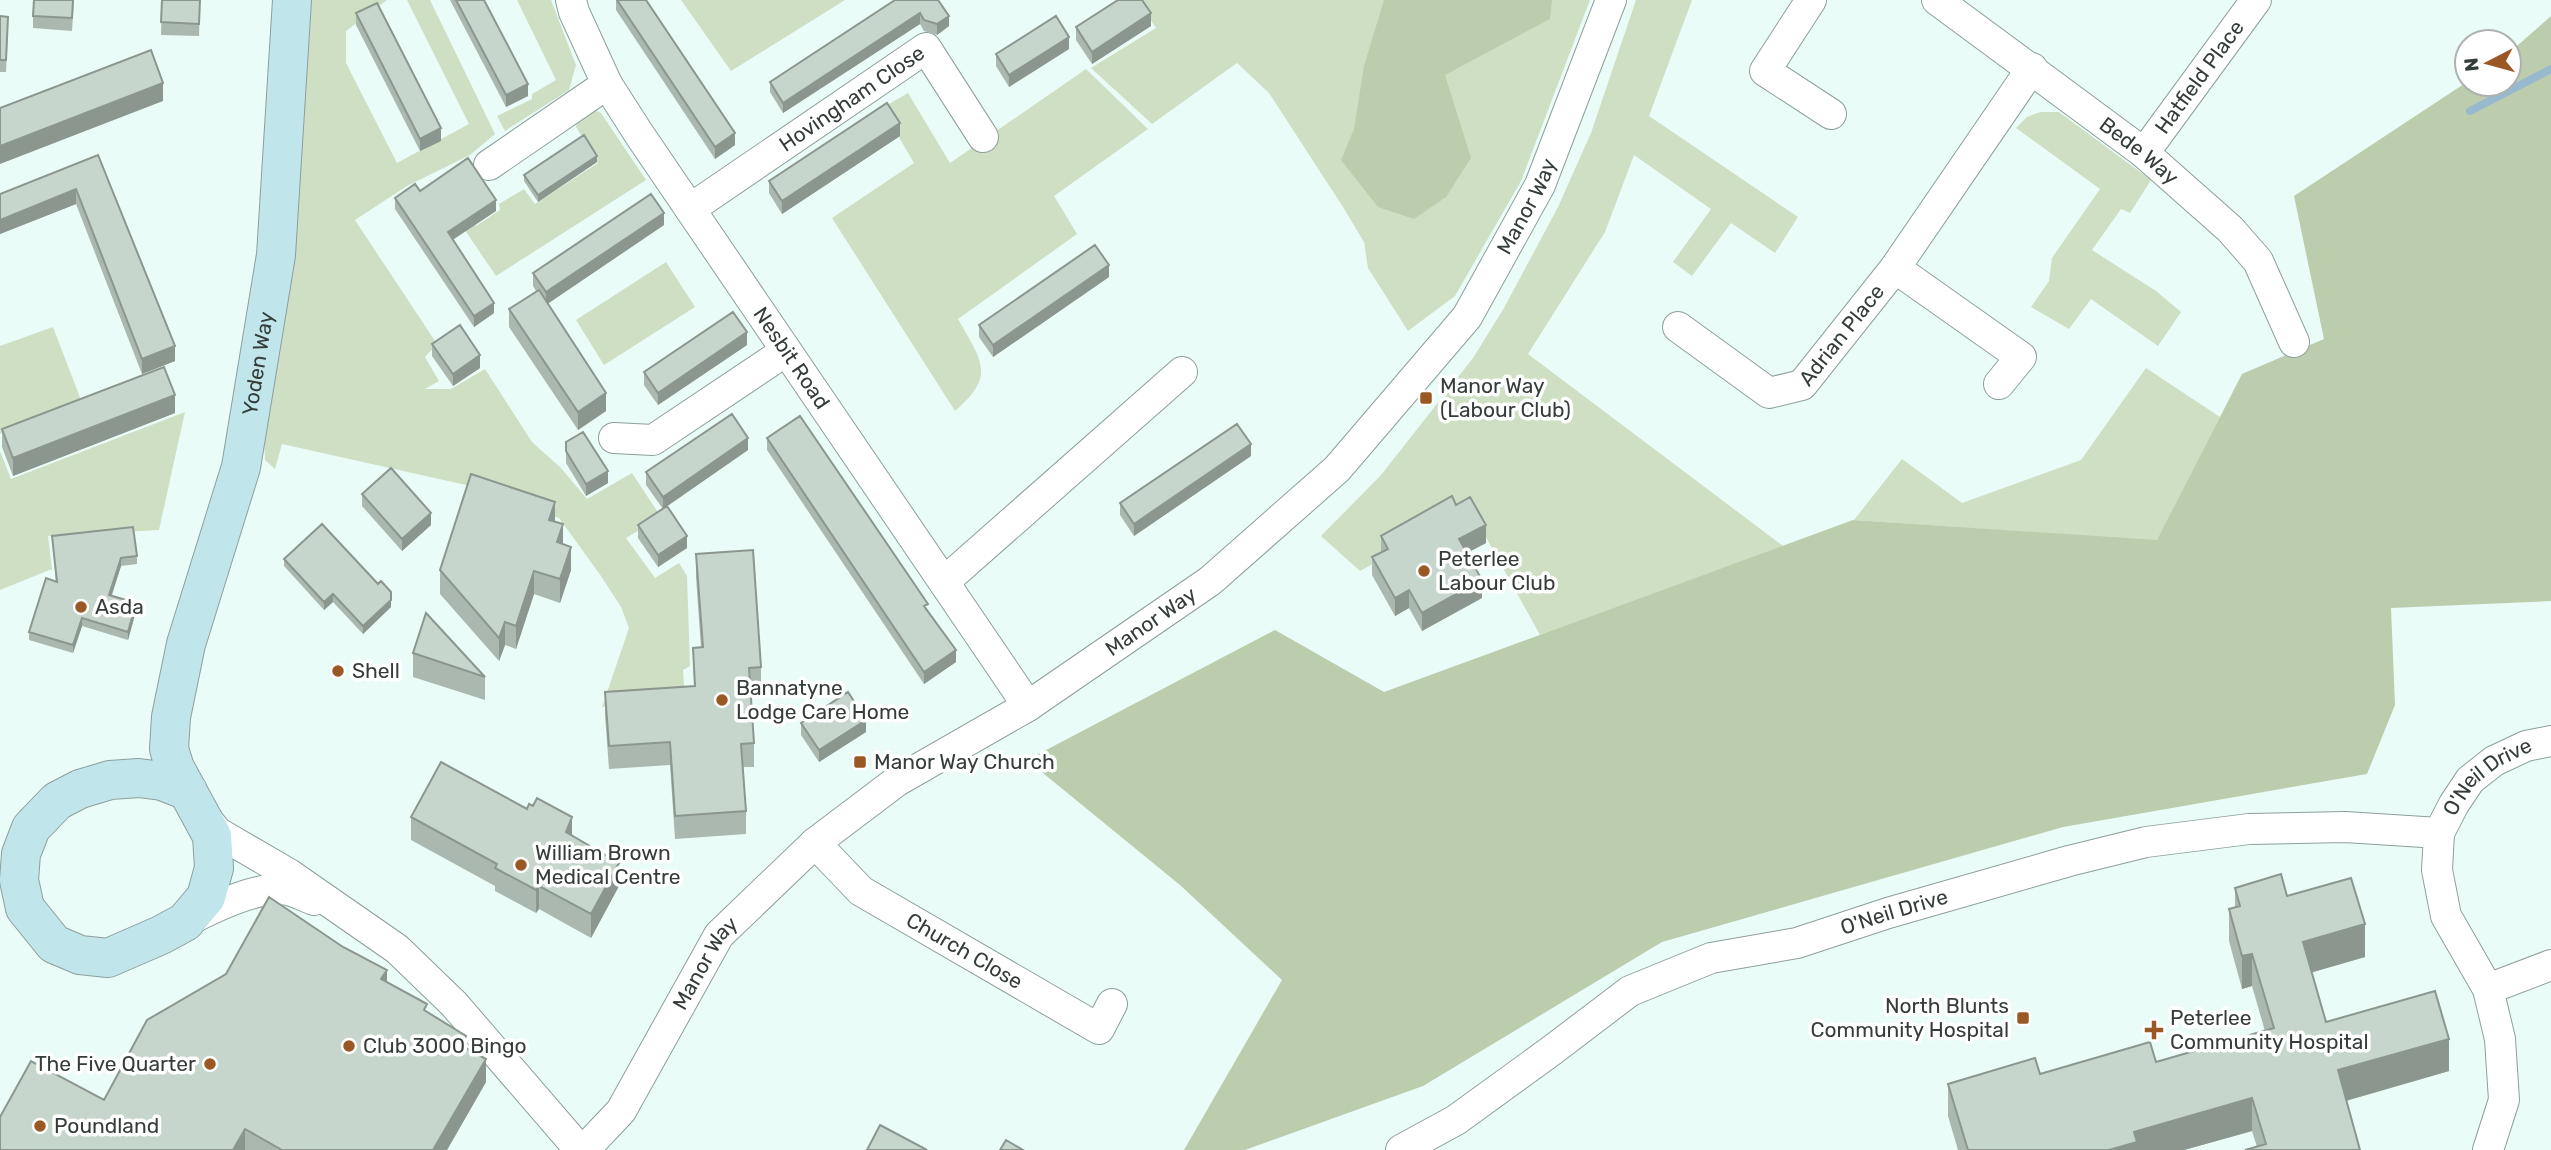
<svg xmlns="http://www.w3.org/2000/svg" width="2551" height="1150" viewBox="0 0 2551 1150" font-family="Rubik,sans-serif">
  <rect width="100%" height="100%" fill="#e9fcf8"/>
  <path fill="#cfdfc4" d="M 304,0 L 387,0 L 346,31 L 346,63 L 397,163 L 469,124 L 407,0 L 430,0 L 495,134 L 470,155 L 407,186 L 355,220 L 437,344 L 425,357 L 439,381 L 425,389 L 451,389 L 485,369 L 532,442 L 561,468 L 587,499 L 632,473 L 661,517 L 626,538 L 655,578 L 679,563 L 687,576 L 690,666 L 683,670 L 685,700 L 602,707 L 629,628 L 621,607 L 601,576 L 559,518 L 474,492 L 475,487 L 282,444 L 275,469 L 265,460 L 264,435 Z
    M 517,0 L 551,0 L 576,65 L 569,90 L 505,131 L 497,116 L 532,99 L 532,94 L 556,80 Z
    M 681,0 L 845,0 L 731,71 Z
    M 1137,0 L 1590,0 L 1521,181 L 1455,296 L 1408,331 L 1368,268 L 1364,242 L 1343,207 L 1269,93 L 1237,63 L 1152,124 L 1091,68 L 1156,28 Z
    M 1636,0 L 1692,0 L 1649,116 L 1798,217 L 1775,253 L 1731,223 L 1692,276 L 1673,262 L 1711,209 L 1634,155 L 1605,232 L 1528,354 L 1783,546 L 1540,635 L 1471,510 L 1360,571 L 1321,536 L 1381,475 L 1473,358 L 1504,308 L 1558,207 L 1591,133 Z
    M 1086,69 L 1148,129 L 1054,196 L 1077,234 L 958,319 C 981,360 997,375 955,411 L 832,218 L 914,163 L 882,108 L 908,93 L 950,163 Z
    M 594,110 L 601,113 L 646,180 L 496,276 L 433,183 L 444,178 L 476,226 L 500,210 L 499,204 L 524,189 L 535,204 L 598,163 L 576,127 L 577,121 Z
    M 2040,112 L 2059,112 L 2151,180 L 2130,213 L 2121,209 L 2092,250 L 2156,291 L 2181,312 L 2158,346 L 2091,299 L 2069,329 L 2031,307 L 2049,281 L 2052,258 L 2100,189 L 2016,128 L 2027,117 Z
    M 666,262 L 695,307 L 604,365 L 576,320 Z
    M 53,327 L 81,400 L 0,434 L 0,346 Z
    M 2146,368 L 2220,417 L 2157,541 L 1854,520 L 1902,459 L 1962,503 L 2081,460 Z
    M 185,412 L 159,530 L 48,536 L 52,569 L 0,590 L 0,451 L 11,479 Z"/>
  <path fill="#bbcdad" d="M 1384,0 L 1552,0 L 1550,19 L 1445,75 L 1471,158 L 1446,197 L 1414,219 L 1378,207 L 1341,160 L 1354,129 L 1364,66 Z
    M 2551,16 L 2551,601 L 2391,608 L 2395,705 L 2367,774 L 2063,827 L 1662,942 L 1423,1086 L 1245,1150 L 1184,1150 L 1282,980 L 1180,885 L 1027,760 L 1275,630 L 1384,692 L 1853,520 L 2157,540 L 2242,374 L 2324,339 L 2294,196 L 2467,82 L 2509,84 L 2509,53 Z"/>
  <g fill="none" stroke-linecap="round" stroke-linejoin="round">
    <path stroke="#98bacf" stroke-width="8" d="M 2470,111 L 2551,69"/>
    <g stroke="#8d9f9c" stroke-width="32">
      <g id="street">
        <path id="s1" d="M 571,0 L 574,12 L 607,84 L 639,134 L 1028,706"/>
        <path d="M 1811,0 L 1765,71 L 1831,114"/>
        <path id="s2" d="M 1937,0 L 2144,153 L 2230,229 L 2258,261 L 2294,342"/>
        <path id="s3" d="M 2144,153 L 2256,0"/>
        <path d="M 489,165 L 607,84"/>
        <path id="s4" d="M 690,209 L 926,48 L 983,137"/>
        <path d="M 1895,268 L 2021,357 L 1999,384"/>
        <path id="s5" d="M 1678,327 L 1769,393 L 1802,385 L 1895,268 L 2032,68"/>
        <path d="M 614,438 L 653,440 L 786,351"/>
        <path d="M 945,581 L 1182,372"/>
        <path d="M 202,813 L 217,832 L 289,874 L 397,949 L 454,1004 L 580,1150"/>
        <path id="s6" d="M 815,843 L 861,891 L 1099,1029 L 1112,1004"/>
        <path d="M 189,920 C 214,907 259,885 288,890 C 296,892 306,897 314,900"/>
        <path d="M 2488,989 L 2551,965"/>
        <path id="s7" d="M 584,1150 L 621,1111 L 719,935 L 815,843 L 897,781 L 1028,706 L 1210,581 L 1337,469 L 1467,317 L 1540,185 L 1611,0"/>
        <path id="s8" d="M 1401,1150 L 1456,1120 L 1551,1051 L 1630,991 L 1711,958 L 1797,943 L 1888,913 L 2069,861 L 2146,842 L 2249,829 L 2345,827 L 2439,833"/>
        <path id="s9" d="M 2488,1150 L 2504,1100 L 2500,1039 L 2488,989 L 2446,916 L 2437,870 L 2439,833 L 2454,804 L 2470,780 L 2494,761 L 2526,746 L 2551,741"/>
      </g>
    </g>
    <g stroke="#8d9f9c" stroke-width="40">
      <g id="secondary">
        <path id="s10" d="M 188,791 L 162,781 L 139,778 L 110,780 L 80,789 L 57,801 L 31,828 L 21,854 L 19,880 L 25,908 L 54,944 L 80,955 L 108,958 L 161,935 L 185,922 L 206,897 L 214,868 L 212,836 L 175,768 L 169,749 L 171,717 L 186,644 L 241,467 L 276,255 L 292,0"/>
      </g>
    </g>
    <use href="#street" stroke="#fff" stroke-width="30"/>
    <use href="#secondary" stroke="#c0e6eb" stroke-width="38"/>
  </g>
  <path fill="#abb8af" d="M 74,0 L 72,31 L 33,28 L 33,16 Z
    M 162,0 L 200,0 L 199,36 L 161,35 Z
    M 450,0 L 484,0 L 528,96 L 506,107 Z
    M 616,0 L 646,0 L 735,145 L 715,159 L 616,10 Z
    M 895,0 L 949,26 L 937,35 L 924,31 L 920,24 L 783,113 L 770,92 L 770,82 Z
    M 356,13 L 441,141 L 420,151 L 356,25 Z
    M 0,16 L 8,29 L 6,72 L 0,72 Z
    M 1151,26 L 1092,64 L 1076,40 L 1076,27 Z
    M 1069,49 L 1009,87 L 996,66 L 996,54 Z
    M 900,136 L 782,214 L 769,193 L 769,181 Z
    M 98,155 L 175,361 L 142,374 L 76,204 L 0,234 L 0,194 Z
    M 597,162 L 538,202 L 524,181 L 524,175 Z
    M 420,191 L 496,211 L 453,239 L 494,313 L 474,327 L 395,209 L 395,198 Z
    M 664,225 L 548,303 L 606,411 L 578,430 L 509,327 L 509,309 L 536,291 L 533,286 L 533,273 Z
    M 1109,277 L 993,357 L 979,337 L 979,325 Z
    M 432,344 L 480,368 L 453,386 L 432,356 Z
    M 747,345 L 658,405 L 644,385 L 644,372 Z
    M 175,413 L 13,476 L 2,447 L 2,429 Z
    M 767,438 L 928,610 L 956,662 L 924,684 L 767,450 Z
    M 566,442 L 608,483 L 586,496 L 566,463 Z
    M 748,450 L 663,509 L 646,485 L 646,472 Z
    M 1251,456 L 1134,536 L 1120,515 L 1120,503 Z
    M 362,494 L 431,525 L 402,551 L 362,506 Z
    M 1456,505 L 1486,543 L 1467,553 L 1482,598 L 1422,631 L 1409,608 L 1395,616 L 1372,575 L 1372,557 L 1381,553 L 1381,536 Z
    M 555,522 L 571,570 L 560,603 L 534,594 L 516,649 L 505,645 L 499,661 L 440,594 L 440,570 Z
    M 638,525 L 687,548 L 658,567 L 638,538 Z
    M 52,536 L 137,556 L 137,564 L 121,566 L 112,595 L 136,611 L 128,640 L 82,626 L 73,653 L 29,640 L 29,632 L 56,582 Z
    M 696,554 L 761,667 L 761,691 L 750,691 L 754,743 L 754,767 L 743,767 L 746,811 L 746,834 L 675,839 L 670,765 L 609,769 L 605,715 L 605,692 L 694,686 L 693,648 L 701,648 L 696,577 Z
    M 284,559 L 391,607 L 363,634 L 333,602 L 324,610 L 284,566 Z
    M 413,653 L 485,677 L 485,700 L 413,677 Z
    M 801,723 L 866,732 L 819,762 L 801,735 Z
    M 411,817 L 572,835 L 619,886 L 591,938 L 539,909 L 536,913 L 495,891 L 495,886 L 411,840 Z
    M 2235,888 L 2287,896 L 2365,957 L 2312,972 L 2326,1022 L 2449,1071 L 2346,1101 L 2360,1150 L 2257,1147 L 2252,1131 L 2184,1150 L 1958,1150 L 1948,1116 L 1948,1084 L 2156,1062 L 2265,1031 L 2252,986 L 2242,989 L 2229,941 L 2229,909 L 2235,907 Z
    M 387,982 L 427,1012 L 466,1048 L 486,1082 L 447,1150 L 0,1150 L 104,1100 Z"/>
  <path fill="#8b968f" d="M 920,13 L 920,24 L 783,113 L 783,103 Z
    M 1151,13 L 1151,26 L 1092,64 L 1092,52 Z
    M 949,16 L 949,26 L 937,35 L 937,24 Z
    M 1069,37 L 1069,49 L 1009,87 L 1009,75 Z
    M 163,83 L 163,101 L 0,164 L 0,146 Z
    M 528,84 L 528,96 L 506,107 L 506,95 Z
    M 900,123 L 900,136 L 782,214 L 782,201 Z
    M 441,128 L 441,141 L 420,151 L 420,139 Z
    M 735,133 L 735,145 L 715,159 L 715,147 Z
    M 597,156 L 597,162 L 538,202 L 538,195 Z
    M 76,189 L 76,204 L 0,234 L 0,220 Z
    M 496,200 L 496,211 L 448,243 L 448,232 Z
    M 664,213 L 664,225 L 546,305 L 546,292 Z
    M 1109,265 L 1109,277 L 993,357 L 993,345 Z
    M 494,303 L 494,313 L 474,327 L 474,316 Z
    M 747,332 L 747,345 L 658,405 L 658,393 Z
    M 175,346 L 175,361 L 142,374 L 142,359 Z
    M 480,355 L 480,368 L 453,386 L 453,374 Z
    M 606,393 L 606,411 L 578,430 L 578,412 Z
    M 175,395 L 175,413 L 13,476 L 13,458 Z
    M 748,438 L 748,450 L 663,509 L 663,497 Z
    M 1251,444 L 1251,456 L 1134,536 L 1134,524 Z
    M 608,471 L 608,483 L 586,496 L 586,484 Z
    M 555,502 L 555,525 L 549,520 Z
    M 431,513 L 431,525 L 402,551 L 402,539 Z
    M 563,524 L 563,547 L 557,542 Z
    M 1486,525 L 1486,543 L 1459,557 L 1459,539 Z
    M 687,536 L 687,548 L 658,567 L 658,555 Z
    M 571,547 L 571,570 L 560,603 L 560,579 Z
    M 121,558 L 121,566 L 109,603 L 109,595 Z
    M 534,571 L 534,594 L 516,649 L 516,626 Z
    M 1482,580 L 1482,598 L 1422,631 L 1422,613 Z
    M 1409,590 L 1409,608 L 1395,616 L 1395,598 Z
    M 333,594 L 333,602 L 324,610 L 324,602 Z
    M 391,600 L 391,607 L 363,634 L 363,626 Z
    M 136,603 L 136,611 L 128,640 L 128,632 Z
    M 82,618 L 82,626 L 73,653 L 73,645 Z
    M 505,622 L 505,645 L 499,661 L 499,638 Z
    M 956,650 L 956,662 L 924,684 L 924,672 Z
    M 866,720 L 866,732 L 819,762 L 819,750 Z
    M 572,817 L 572,840 L 566,832 Z
    M 619,863 L 619,886 L 591,938 L 591,914 Z
    M 539,886 L 539,909 L 536,913 L 536,890 Z
    M 2365,924 L 2365,957 L 2303,975 L 2303,942 Z
    M 2252,954 L 2252,986 L 2242,989 L 2242,956 Z
    M 387,970 L 387,993 L 381,979 Z
    M 466,1036 L 466,1059 L 462,1046 Z
    M 2449,1039 L 2449,1071 L 2338,1103 L 2338,1070 Z
    M 486,1059 L 486,1082 L 447,1150 L 433,1150 Z
    M 2252,1098 L 2252,1131 L 2184,1150 L 2109,1150 L 2134,1132 Z
    M 245,1129 L 245,1150 L 233,1150 Z"/>
  <path fill="#c7d6cc" stroke="#8b968f" stroke-width="2" d="M 34,0 L 73,0 L 72,18 L 33,16 Z
    M 162,0 L 200,0 L 199,24 L 161,22 Z
    M 456,0 L 484,0 L 528,84 L 506,95 Z
    M 617,0 L 646,0 L 735,133 L 715,147 Z
    M 895,0 L 938,0 L 949,16 L 937,24 L 924,20 L 920,13 L 783,103 L 770,82 Z
    M 1118,0 L 1142,0 L 1151,13 L 1092,52 L 1076,27 Z
    M 377,3 L 441,128 L 420,139 L 356,13 Z
    M 0,16 L 8,17 L 6,60 L 0,60 Z
    M 1056,16 L 1069,37 L 1009,75 L 996,54 Z
    M 151,50 L 163,83 L 0,146 L 0,108 Z
    M 887,103 L 900,123 L 782,201 L 769,181 Z
    M 584,135 L 597,156 L 538,195 L 524,175 Z
    M 98,155 L 175,346 L 142,359 L 76,189 L 0,220 L 0,194 Z
    M 468,158 L 496,200 L 448,232 L 494,303 L 474,316 L 395,198 L 415,184 L 420,191 Z
    M 651,194 L 664,213 L 546,292 L 533,273 Z
    M 1095,245 L 1109,265 L 993,345 L 979,325 Z
    M 539,290 L 606,393 L 578,412 L 509,309 Z
    M 733,312 L 747,332 L 658,393 L 644,372 Z
    M 460,325 L 480,355 L 453,374 L 432,344 Z
    M 164,367 L 175,395 L 13,458 L 2,429 Z
    M 732,414 L 748,438 L 663,497 L 646,472 Z
    M 800,416 L 928,604 L 924,606 L 956,650 L 924,672 L 767,438 Z
    M 1237,424 L 1251,444 L 1134,524 L 1120,503 Z
    M 583,432 L 608,471 L 586,484 L 566,451 L 566,442 Z
    M 391,468 L 431,513 L 402,539 L 362,494 Z
    M 471,474 L 555,502 L 549,520 L 563,524 L 557,542 L 571,547 L 560,579 L 534,571 L 516,626 L 505,622 L 499,638 L 440,570 Z
    M 1452,496 L 1456,505 L 1470,497 L 1486,525 L 1459,539 L 1482,580 L 1422,613 L 1409,590 L 1395,598 L 1372,557 L 1388,549 L 1381,536 Z
    M 667,506 L 687,536 L 658,555 L 638,525 Z
    M 322,524 L 378,584 L 381,581 L 391,592 L 391,600 L 363,626 L 333,594 L 324,602 L 284,559 Z
    M 133,527 L 137,556 L 121,558 L 109,595 L 136,603 L 128,632 L 82,618 L 73,645 L 29,632 L 46,578 L 57,582 L 52,536 Z
    M 753,550 L 761,667 L 749,668 L 754,743 L 741,744 L 746,811 L 675,816 L 670,742 L 609,746 L 605,692 L 695,686 L 693,648 L 703,647 L 696,554 Z
    M 426,613 L 485,677 L 413,653 Z
    M 848,692 L 866,720 L 819,750 L 801,723 Z
    M 441,762 L 527,809 L 529,804 L 533,806 L 537,798 L 572,817 L 566,832 L 619,863 L 591,914 L 539,886 L 536,890 L 495,868 L 497,864 L 411,817 Z
    M 2281,874 L 2287,896 L 2351,878 L 2365,924 L 2303,942 L 2326,1022 L 2435,991 L 2449,1039 L 2338,1070 L 2360,1150 L 2245,1150 L 2266,1144 L 2252,1098 L 2134,1132 L 2137,1142 L 2109,1150 L 1968,1150 L 1948,1084 L 2035,1058 L 2040,1074 L 2150,1042 L 2156,1062 L 2274,1028 L 2252,954 L 2242,956 L 2229,909 L 2240,906 L 2235,888 Z
    M 269,897 L 343,947 L 387,970 L 381,979 L 427,1004 L 424,1010 L 466,1036 L 462,1046 L 486,1059 L 433,1150 L 282,1150 L 245,1129 L 233,1150 L 0,1150 L 0,1117 L 31,1061 L 104,1100 L 147,1020 L 226,974 Z
    M 880,1125 L 927,1150 L 867,1150 Z
    M 1006,1140 L 1023,1150 L 1000,1150 Z"/>
  <g fill="#9a5825" stroke="#fff" stroke-width="2.5">
    <rect x="1419" y="391" width="14" height="14" rx="3.5"/>
    <circle cx="1424" cy="571" r="7"/>
    <circle cx="81" cy="607" r="7"/>
    <circle cx="338" cy="671" r="7"/>
    <circle cx="722" cy="700" r="7"/>
    <rect x="853" y="755" width="14" height="14" rx="3.5"/>
    <circle cx="521" cy="865" r="7"/>
    <rect x="2016" y="1011" width="14" height="14" rx="3.5"/>
    <path d="M2150.5 1019.5h7v7h7v7h-7v7h-7v-7h-7v-7h7z"/>
    <circle cx="349" cy="1046" r="7"/>
    <circle cx="210" cy="1064" r="7"/>
    <circle cx="40" cy="1126" r="7"/>
  </g>
  <g text-anchor="middle" stroke-width="7" stroke-linejoin="round" paint-order="stroke">
    <g font-size="21" fill="#353d3b" stroke="#fff">
      <text dy="7" stroke="none"><textPath href="#s3" startOffset="94">Hatfield Place</textPath></text>
      <text dy="7" stroke="none"><textPath href="#s4" startOffset="196">Hovingham Close</textPath></text>
      <text dy="7" stroke="none"><textPath href="#s2" startOffset="252">Bede Way</textPath></text>
      <text dy="7" stroke="none"><textPath href="#s7" startOffset="1358">Manor Way</textPath></text>
      <text dy="7" stroke="none"><textPath href="#s5" startOffset="210">Adrian Place</textPath></text>
      <text dy="7" stroke="none"><textPath href="#s1" startOffset="422">Nesbit Road</textPath></text>
      <text dy="7" stroke="none"><textPath href="#s10" startOffset="1034">Yoden Way</textPath></text>
      <text dy="7" stroke="none"><textPath href="#s7" startOffset="791">Manor Way</textPath></text>
      <text dy="7" stroke="none"><textPath href="#s9" startOffset="410">O'Neil Drive</textPath></text>
      <text dy="7" stroke="none"><textPath href="#s8" startOffset="556">O'Neil Drive</textPath></text>
      <text dy="7" stroke="none"><textPath href="#s6" startOffset="186">Church Close</textPath></text>
      <text dy="7" stroke="none"><textPath href="#s7" startOffset="224">Manor Way</textPath></text>
    </g>
    <g font-size="21" fill="#353d3b" stroke="#fff" text-anchor="start">
      <text x="1440" y="393">Manor Way<tspan x="1440" dy="24">(Labour Club)</tspan></text>
      <text x="1438" y="566">Peterlee<tspan x="1438" dy="24">Labour Club</tspan></text>
      <text x="95" y="614">Asda</text>
      <text x="352" y="678">Shell</text>
      <text x="736" y="695">Bannatyne<tspan x="736" dy="24">Lodge Care Home</tspan></text>
      <text x="874" y="769">Manor Way Church</text>
      <text x="535" y="860">William Brown<tspan x="535" dy="24">Medical Centre</tspan></text>
      <text x="2009" y="1013" text-anchor="end">North Blunts<tspan x="2009" dy="24">Community Hospital</tspan></text>
      <text x="2170" y="1025">Peterlee<tspan x="2170" dy="24">Community Hospital</tspan></text>
      <text x="363" y="1053">Club 3000 Bingo</text>
      <text x="196" y="1071" text-anchor="end">The Five Quarter</text>
      <text x="54" y="1133">Poundland</text>
    </g>
  </g>
  <g transform="translate(2488 63) rotate(264)"><circle r="33" fill="#ffffff" stroke="#aeb1b1" stroke-width="2"/>
  <path d="M0-5L12 26L0 18L-12 26Z" fill="#9a5825"/>
  <text y="-10" font-size="19" font-weight="bold" text-anchor="middle" fill="#353d3b">N</text>
  </g>
</svg>
